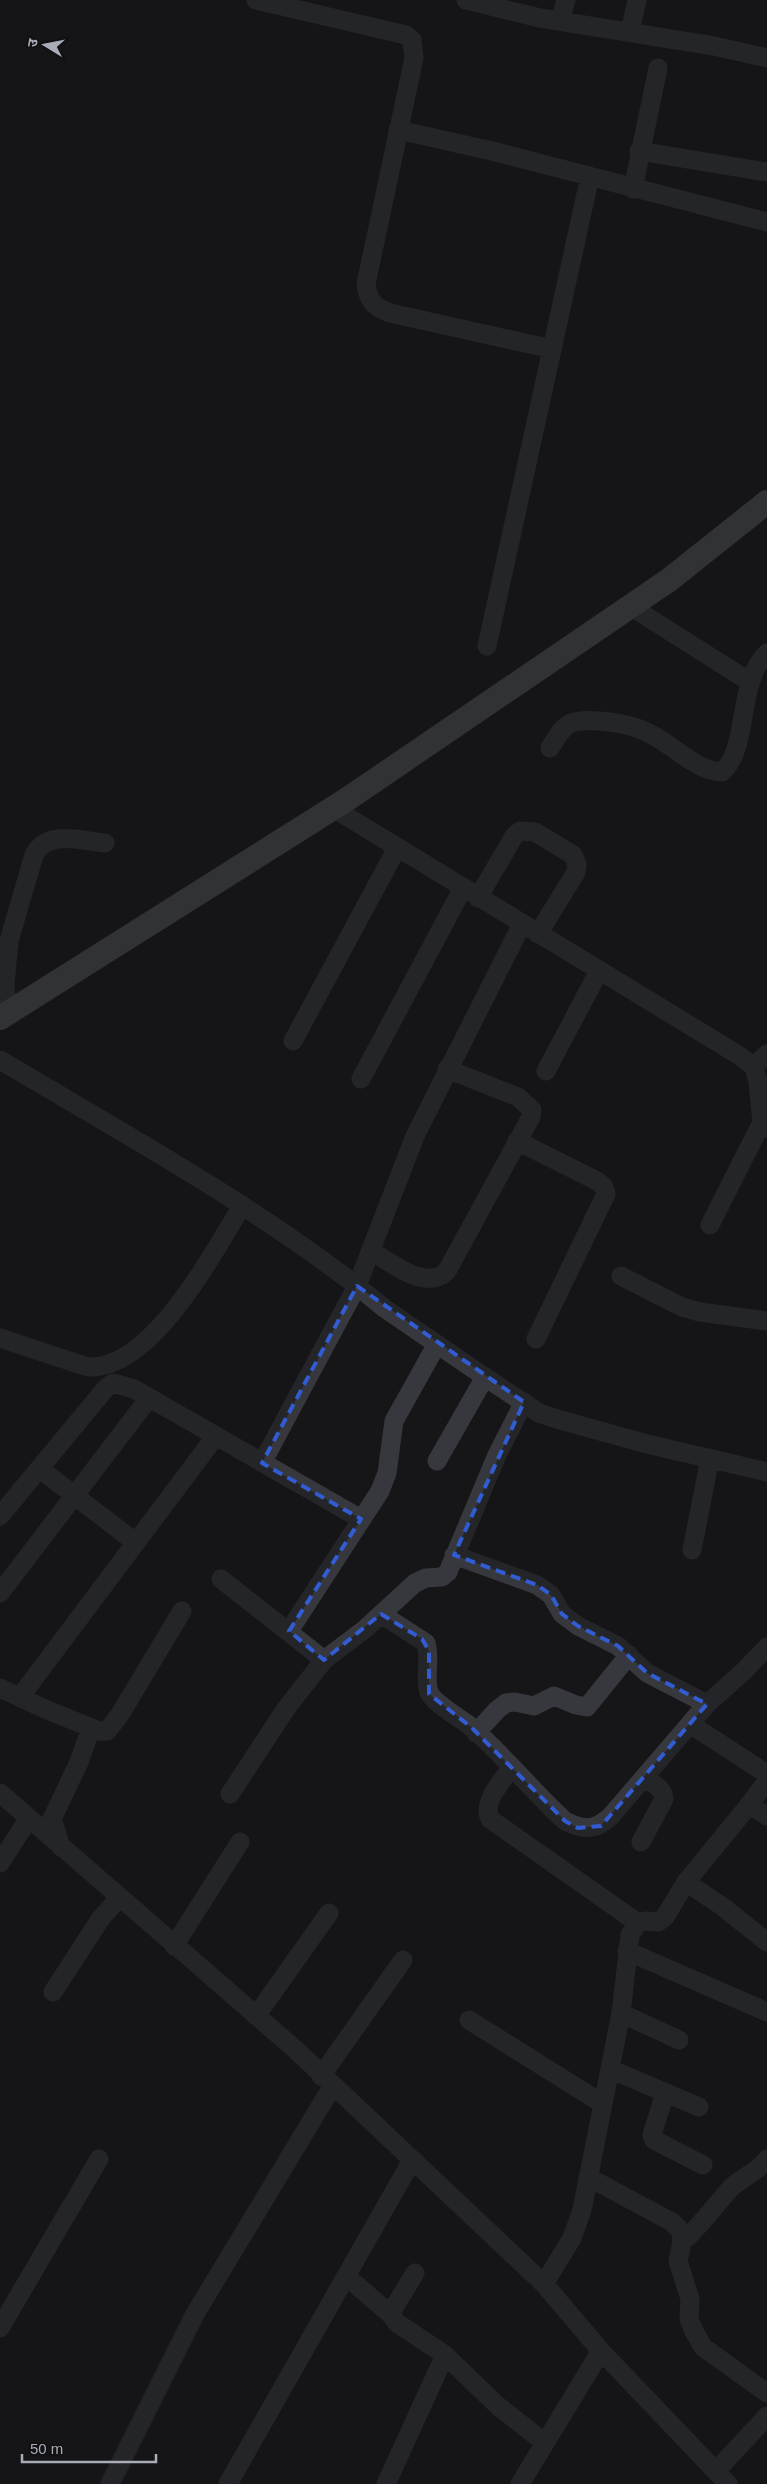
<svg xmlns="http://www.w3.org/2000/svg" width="767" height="2484" viewBox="0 0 767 2484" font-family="Helvetica,'Noto Sans Devanagari',sans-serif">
  <rect width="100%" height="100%" fill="#161618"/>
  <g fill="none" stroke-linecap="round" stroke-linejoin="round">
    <path stroke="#37383d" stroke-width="19" d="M 256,0 L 406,35 L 412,40 L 414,58 L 366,284 C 368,301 374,307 390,313 L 552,349
      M 466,0 L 540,18 L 714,46 L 767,58
      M 560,21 L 566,0
      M 630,32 L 637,0
      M 398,130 L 492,151 L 767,222
      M 639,151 L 767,172
      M 633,189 L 658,68
      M 630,606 L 750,682
      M 487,646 L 590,176
      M 550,748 C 565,723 568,719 599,721 C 618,722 637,726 654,736 C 675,747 697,771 722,772 C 750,747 736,683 767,653
      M 333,808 L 740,1056 L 754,1067 L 758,1082 L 762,1122 L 767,1128
      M 478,898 L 514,836 L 520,831 L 535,832 L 573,855 L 577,864 L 576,872 L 538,934
      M 7,1014 L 5,984 L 9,941 L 34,855 C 48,829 80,841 105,843
      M 293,1041 L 397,848
      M 0,1060 C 121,1132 245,1200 357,1286 L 415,1136 L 522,924
      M 754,1067 L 767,1054
      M 546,1071 L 599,971
      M 361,1079 L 463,888
      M 517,1141 L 597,1181 L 604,1187 L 606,1194 L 536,1339
      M 710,1225 L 762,1122
      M 371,1251 C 392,1263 426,1292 447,1271 L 531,1117 L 532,1110 L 518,1097 L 447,1069
      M 621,1276 L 682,1307 L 700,1312 L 767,1321
      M 0,1338 L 88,1367 C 152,1370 212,1254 242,1206
      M 485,1377 L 539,1413 L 557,1419 L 647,1444 L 767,1472
      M 262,1463 L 357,1286 L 384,1308 L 485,1377 L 437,1461
      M 40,1469 L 135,1542
      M 0,1516 L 106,1388 L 113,1383 L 134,1389 L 361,1519
      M 692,1550 L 710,1458
      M 221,1579 L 324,1660
      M 0,1593 L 149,1398
      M 381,1614 L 426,1643 C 431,1659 424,1679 429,1692 C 433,1703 460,1718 470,1726 C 504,1755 532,1791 565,1821 C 583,1830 594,1831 610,1817 L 707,1704 L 647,1673 L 618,1646 L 578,1626 L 562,1614 L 551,1595 L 537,1585 L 454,1555
      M 289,1631 L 380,1491 L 387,1473 L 394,1421 L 437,1344
      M 0,1688 L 45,1709 L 99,1731 L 107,1731 L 119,1716 L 182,1611
      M 20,1697 L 215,1437
      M 707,1704 L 744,1671 L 767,1647
      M 690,1724 L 767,1774
      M 476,1733 L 497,1710 L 506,1703 L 515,1702 L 534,1706 L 554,1696 L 576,1705 L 587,1707 L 629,1655
      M 511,1768 C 501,1783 482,1802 490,1819 L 638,1923
      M 0,1793 L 296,2050 L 544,2284 L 601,2351 L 728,2484
      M 230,1794 L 285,1710 L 324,1660 L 365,1629 L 415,1583 L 426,1578 L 442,1577 L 448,1572 L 497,1455 L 524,1402
      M 749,1805 L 767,1781
      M 641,1842 L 664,1799 C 663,1787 653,1784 644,1778
      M 61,1847 L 52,1819 L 79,1762 L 91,1728
      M 0,1863 L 29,1818
      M 686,1882 L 723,1907 L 767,1942
      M 174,1946 L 240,1842
      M 627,1951 L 767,2012
      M 53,1992 L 101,1918 L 119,1898
      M 621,2013 L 679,2040
      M 256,2016 L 329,1913
      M 469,2020 L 603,2104
      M 610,2069 L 699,2107
      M 321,2076 L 403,1960
      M 665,2093 L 652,2135 L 654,2140 L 703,2165
      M 588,2177 L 672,2222 L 681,2231 L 682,2242 L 678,2261 L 690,2299 L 689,2319 L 694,2331 L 703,2347 L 767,2393
      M 682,2242 C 701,2226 714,2206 731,2188 C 743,2176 757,2173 767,2159
      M 346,2276 L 390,2314 L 415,2273
      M 544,2284 L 572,2238 L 582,2210 L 621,2013 L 630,1935 L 638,1923 L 646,1921 L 658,1922 L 665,1917 L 686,1882 L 749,1805 L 767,1816
      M 390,2314 L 397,2323 L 445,2355 L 498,2406 L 544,2442
      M 0,2328 L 99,2159
      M 716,2471 L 767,2416
      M 110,2484 L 195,2314 L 332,2087
      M 228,2484 L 411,2162
      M 386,2484 L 445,2355
      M 520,2484 L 601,2351"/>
    <path stroke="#53555c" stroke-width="24" d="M 0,1018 L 346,800 L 669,580 L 767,502"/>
  </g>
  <path d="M0 0H767V2484H0ZM 357,1286 L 524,1402 L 454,1555 L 537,1585 L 551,1595 L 562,1614 L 578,1626 L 618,1646 L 647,1673 L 707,1704 L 601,1826 L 578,1828 L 565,1821 L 471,1727 L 429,1694 L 429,1651 L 422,1639 L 381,1614 L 324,1660 L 289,1631 L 361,1519 L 262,1463 Z" fill="#161618" fill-opacity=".55" fill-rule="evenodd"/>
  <path fill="none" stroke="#325cd3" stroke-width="4" stroke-dasharray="10 6" stroke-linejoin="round" d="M 357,1286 L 524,1402 L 454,1555 L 537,1585 L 551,1595 L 562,1614 L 578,1626 L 618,1646 L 647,1673 L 707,1704 L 601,1826 L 578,1828 L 565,1821 L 471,1727 L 429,1694 L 429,1651 L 422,1639 L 381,1614 L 324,1660 L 289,1631 L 361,1519 L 262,1463 Z"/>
  <g transform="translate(45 45) rotate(280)" stroke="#111113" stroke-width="4" paint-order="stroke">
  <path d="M0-4L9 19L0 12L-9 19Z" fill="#a8adb8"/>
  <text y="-8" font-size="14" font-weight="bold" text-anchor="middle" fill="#a8adb8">उ</text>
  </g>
  <path d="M22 2454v8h134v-8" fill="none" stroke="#a8adb8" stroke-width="2.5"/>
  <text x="30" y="2454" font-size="15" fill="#a8adb8" stroke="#111113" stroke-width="4" paint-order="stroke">50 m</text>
</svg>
